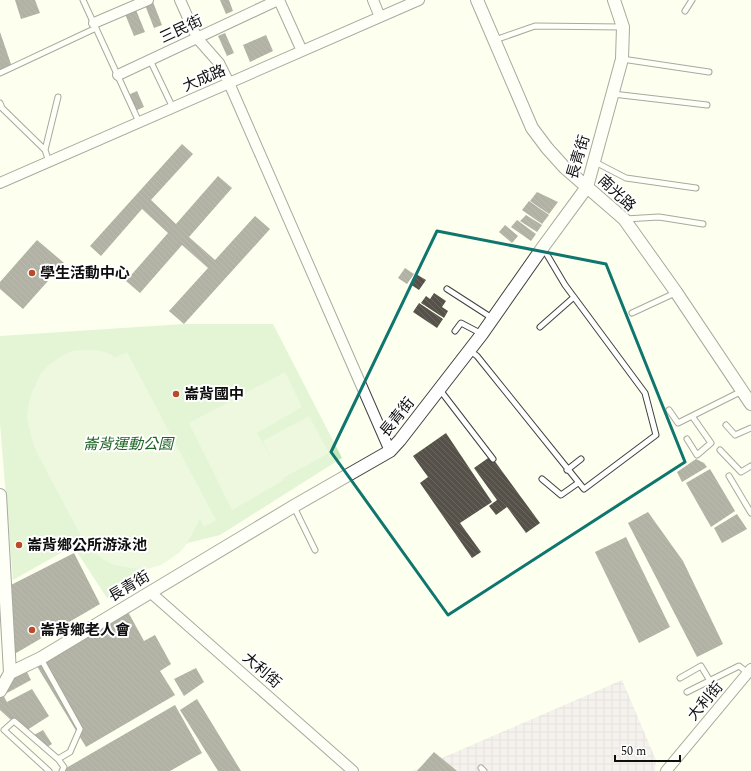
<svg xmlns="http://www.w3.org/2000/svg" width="751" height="771" viewBox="0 0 751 771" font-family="Spectral,'Noto Sans TC',serif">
  <defs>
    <pattern id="industrial-grid" width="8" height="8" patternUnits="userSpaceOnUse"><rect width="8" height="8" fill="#ece2eb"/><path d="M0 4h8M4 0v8" fill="none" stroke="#c9c1c8"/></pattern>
    <pattern id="building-back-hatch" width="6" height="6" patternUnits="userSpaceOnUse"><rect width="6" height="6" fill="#56524a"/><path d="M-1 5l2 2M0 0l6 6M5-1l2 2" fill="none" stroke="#696660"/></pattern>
  </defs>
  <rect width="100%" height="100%" fill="#fdffef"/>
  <path fill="url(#industrial-grid)" d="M 622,680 L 656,760 L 655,771 L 412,771 Z"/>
  <path fill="#c5e8b9" d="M 184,324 L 273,324 L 342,458 L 220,535 L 188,543 L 144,570 L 107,598 L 73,546 L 13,580 L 0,424 L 0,336 Z"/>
  <path fill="#d9f0cb" d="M 81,350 C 94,350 105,349 115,358 L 127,352 L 216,520 L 204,527 L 200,519 L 186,545 L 179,553 L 161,565 L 144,570 L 114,565 L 104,560 L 87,547 L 37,453 L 32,440 L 27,418 L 29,403 L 32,392 L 41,373 L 50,364 L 60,357 L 72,351 Z
    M 285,372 L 302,407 L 257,433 L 274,462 L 263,441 L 309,416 L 329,453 L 283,478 L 284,480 L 232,510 L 189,423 Z"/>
  <path fill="url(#building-back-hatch)" d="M 15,0 L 35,0 L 40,13 L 21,19 Z
    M 220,0 L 229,0 L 233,11 L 226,14 Z
    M 153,2 L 162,25 L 154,28 L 145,5 Z
    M 136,10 L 145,32 L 134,36 L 125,14 Z
    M 0,32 L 12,67 L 0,71 Z
    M 225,33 L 234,53 L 227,56 L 218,36 Z
    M 266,35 L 273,51 L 250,62 L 243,45 Z
    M 137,91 L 144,107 L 133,112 L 126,96 Z
    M 182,144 L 193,154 L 151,200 L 176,224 L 218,176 L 232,188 L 189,237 L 215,260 L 255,216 L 270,229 L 184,324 L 169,311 L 208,268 L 182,245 L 140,293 L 126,281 L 168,233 L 142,209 L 101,256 L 90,246 Z
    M 537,192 L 558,202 L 549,214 L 530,201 Z
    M 529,201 L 549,215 L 542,224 L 522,210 Z
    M 526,215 L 542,225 L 537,232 L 520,221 Z
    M 517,220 L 536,234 L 531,241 L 511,227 Z
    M 505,225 L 518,236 L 512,243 L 499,232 Z
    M 37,240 L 64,263 L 23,309 L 0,289 L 0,282 Z
    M 405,268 L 414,274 L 407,284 L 398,278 Z
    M 416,274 L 426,280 L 419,290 L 410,284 Z
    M 434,293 L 446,301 L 442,307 L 448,311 L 444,318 L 421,303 L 426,296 L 430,299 Z
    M 419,303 L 443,319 L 437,328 L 413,312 Z
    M 446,433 L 492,502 L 460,523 L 481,552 L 472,558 L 420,483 L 428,477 L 413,456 Z
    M 491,456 L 540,523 L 526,533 L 507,507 L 496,515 L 489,506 L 497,500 L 474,468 Z
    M 696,459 L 704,463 L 707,467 L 682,482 L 677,472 Z
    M 710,469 L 735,511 L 711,527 L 686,483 Z
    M 648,512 L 683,561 L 723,644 L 697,657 L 628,523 Z
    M 737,514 L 747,529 L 722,543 L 714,528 Z
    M 626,537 L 670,627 L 639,643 L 595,552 Z
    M 74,553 L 100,604 L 11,656 L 5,588 Z
    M 127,610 L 144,641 L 155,635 L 171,664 L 160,671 L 175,695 L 86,747 L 35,663 Z
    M 196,668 L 204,682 L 184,696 L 174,679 Z
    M 26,670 L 31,680 L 7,693 L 3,685 Z
    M 32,689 L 49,716 L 24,732 L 0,710 L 0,697 L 3,695 L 7,702 Z
    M 197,699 L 241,771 L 218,771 L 180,710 Z
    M 175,705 L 202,753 L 170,771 L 61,771 Z
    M 43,730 L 52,744 L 42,750 L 34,735 Z
    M 434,752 L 457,771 L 417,771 Z"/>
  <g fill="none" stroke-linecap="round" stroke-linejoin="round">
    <g stroke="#414141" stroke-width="7">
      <path id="service" d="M 83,0 L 139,122
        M 685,11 L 692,0
        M 495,40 L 535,26 L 622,27
        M 622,59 L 709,72
        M 150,60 L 173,108
        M 0,73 L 96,28
        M 613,94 L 707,105
        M 0,103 L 2,108 L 45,150 L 49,162
        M 45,150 L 58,97
        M 595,162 L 626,178 L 696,188
        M 625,219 L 659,217 L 703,224
        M 447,289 L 492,318
        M 632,313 L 675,293
        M 540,327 L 574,297
        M 455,331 L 461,323 L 482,334
        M 469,350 L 477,356 L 584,489 L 656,435 L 645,393 L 565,285 L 543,248
        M 440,390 L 493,459
        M 669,410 L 678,423 L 742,391
        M 726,425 L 735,435 L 751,428
        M 687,439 L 697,455 L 711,443 L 692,416
        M 720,450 L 741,472 L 751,466
        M 567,470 L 581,459
        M 729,476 L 751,513
        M 542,479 L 561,495 L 578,483
        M 294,507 L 315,550
        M 41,659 L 80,729 L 70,752 L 58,759
        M 680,678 L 701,666 L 710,681
        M 687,692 L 739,666 L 748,673
        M 481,768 L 484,771
        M 49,771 L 4,730 L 14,721 L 58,759 L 64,767 L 62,771"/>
    </g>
    <g stroke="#414141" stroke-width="12">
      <path id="minor" d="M 180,0 L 197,38 L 219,63 L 229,83 L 390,451
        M 279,0 L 302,51
        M 373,0 L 380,17
        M 94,23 L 148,0
        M 118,75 L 278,0
        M 0,183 L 419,0
        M 150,592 L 353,771
        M 666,771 L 751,669"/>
    </g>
    <g stroke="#414141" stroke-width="14">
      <path id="tertiary" d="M 477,0 L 532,128 L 547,148 L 565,168 L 624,219 L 676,292 L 751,404
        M 0,495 L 10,673
        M 0,691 L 10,673 L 41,658 L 294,506 L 390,451 L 400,440 L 482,334 L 543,247 L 587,187 L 622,59 L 623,27 L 614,0"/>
    </g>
    <use href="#service" stroke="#fff" stroke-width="5"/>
    <use href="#minor" stroke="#fff" stroke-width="10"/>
    <use href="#tertiary" stroke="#fff" stroke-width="12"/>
  </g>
  <path d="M0 0H751V771H0ZM 437,231 L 606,264 L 685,462 L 448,615 L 331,452 Z" fill="#fdffef" fill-opacity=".55" fill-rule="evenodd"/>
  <path fill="none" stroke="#0f766e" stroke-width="3" stroke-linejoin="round" d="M 437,231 L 606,264 L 685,462 L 448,615 L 331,452 Z"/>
  <g fill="#bb4a29" stroke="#fff" stroke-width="1.5">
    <circle cx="32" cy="273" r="4"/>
    <circle cx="176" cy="394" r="4"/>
    <circle cx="19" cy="545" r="4"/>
    <circle cx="32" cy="630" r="4"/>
  </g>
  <g text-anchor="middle" stroke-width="4" stroke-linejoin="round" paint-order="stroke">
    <g font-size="15" fill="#0e0e0e" stroke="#fff">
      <text transform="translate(181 29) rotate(-25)" y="5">三民街</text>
      <text transform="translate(204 78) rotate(-23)" y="5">大成路</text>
      <text transform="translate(578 157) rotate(-73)" y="5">長青街</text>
      <text transform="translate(617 193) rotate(43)" y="5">南光路</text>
      <text transform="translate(397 417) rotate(-51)" y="5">長青街</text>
      <text transform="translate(129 586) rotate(-31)" y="5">長青街</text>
      <text transform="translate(262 670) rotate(41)" y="5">大利街</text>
      <text transform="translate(705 701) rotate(-50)" y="5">大利街</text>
    </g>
    <g font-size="15" font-weight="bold" fill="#0e0e0e" stroke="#fff" text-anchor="start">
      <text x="40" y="278">學生活動中心</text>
      <text x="184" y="399">崙背國中</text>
      <text x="27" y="550">崙背鄉公所游泳池</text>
      <text x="40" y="635">崙背鄉老人會</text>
    </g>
    <g font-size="15" font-style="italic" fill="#1f6424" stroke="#fff">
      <text x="128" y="449">崙背運動公園</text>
    </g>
  </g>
  <path d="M615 755v6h65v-6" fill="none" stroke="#0e0e0e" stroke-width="2"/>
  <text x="621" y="755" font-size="12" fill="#0e0e0e" stroke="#ffffff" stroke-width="3" paint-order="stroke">50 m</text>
</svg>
